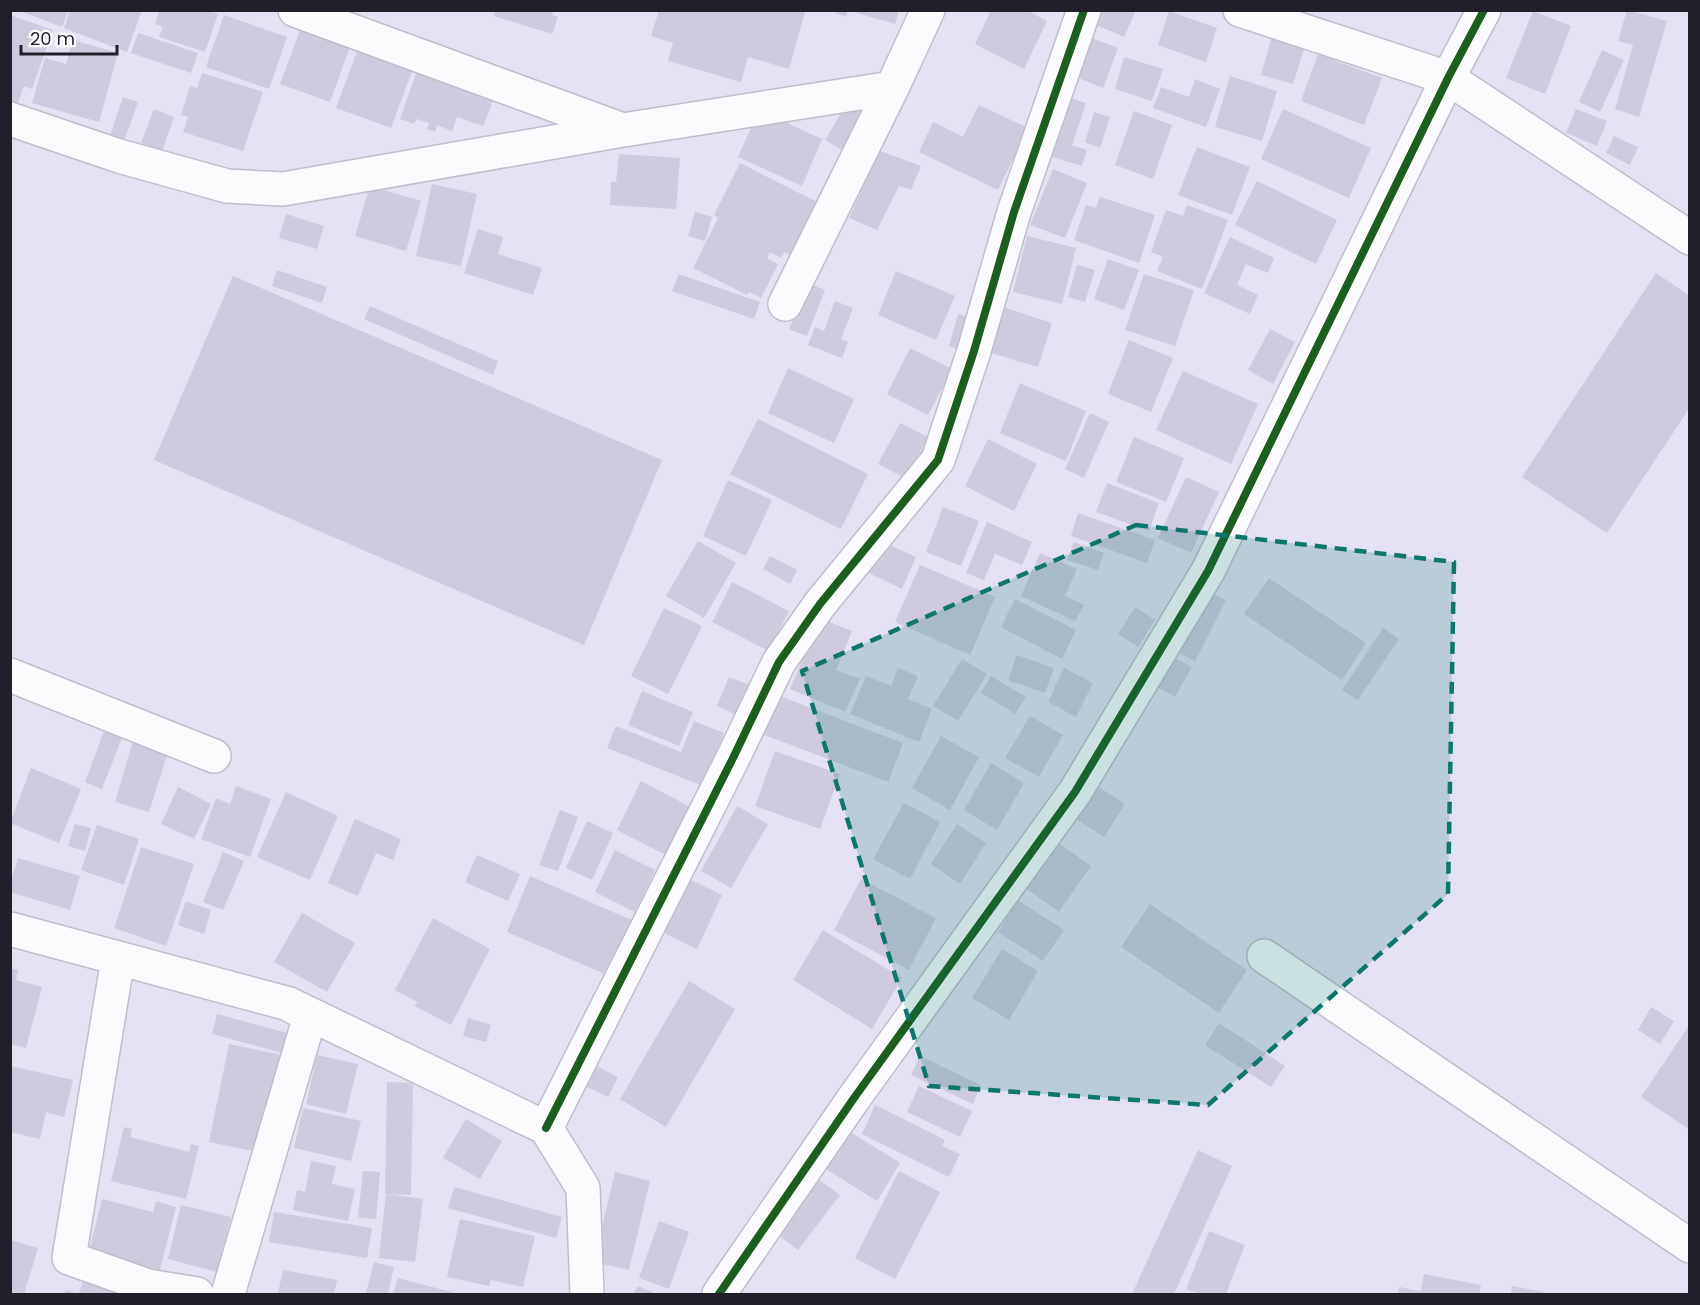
<svg xmlns="http://www.w3.org/2000/svg" width="1700" height="1305" viewBox="0 0 1700 1305" font-family="Poppins,sans-serif">
  <rect width="100%" height="100%" fill="#e4e1f2"/>
  <path fill="#cfcade" d="M 17,10 L 68,10 L 62,27 Z
    M 70,10 L 142,10 L 127,52 L 64,28 Z
    M 160,10 L 207,10 L 218,14 L 205,52 L 159,37 L 163,27 L 155,24 Z
    M 496,10 L 554,10 L 552,15 L 558,17 L 552,34 L 494,16 Z
    M 659,10 L 799,10 L 805,12 L 789,69 L 748,57 L 741,82 L 668,61 L 673,43 L 651,36 Z
    M 829,10 L 848,10 L 846,17 Z
    M 858,10 L 899,10 L 895,24 L 857,13 Z
    M 991,10 L 1026,10 L 1047,21 L 1024,69 L 975,44 Z
    M 1100,10 L 1136,10 L 1124,37 L 1094,24 Z
    M 1627,10 L 1667,21 L 1639,117 L 1615,109 L 1633,45 L 1618,41 Z
    M 1169,11 L 1217,28 L 1206,62 L 1158,45 Z
    M 1533,11 L 1571,26 L 1545,94 L 1506,78 Z
    M 10,15 L 53,30 L 32,89 L 24,86 L 15,111 L 10,110 Z
    M 224,15 L 287,37 L 269,89 L 206,67 Z
    M 301,28 L 350,47 L 330,102 L 280,84 Z
    M 138,33 L 198,53 L 191,73 L 131,53 Z
    M 1272,36 L 1305,46 L 1293,84 L 1261,75 Z
    M 1089,37 L 1118,48 L 1103,88 L 1074,76 Z
    M 73,40 L 118,53 L 99,122 L 32,103 L 45,58 L 66,64 Z
    M 359,46 L 414,66 L 391,128 L 336,108 Z
    M 1602,50 L 1624,60 L 1600,112 L 1579,102 Z
    M 1318,54 L 1382,78 L 1364,125 L 1301,101 Z
    M 1124,57 L 1163,69 L 1152,101 L 1115,89 Z
    M 418,68 L 495,96 L 483,126 L 457,117 L 452,131 L 437,125 L 435,132 L 427,129 L 429,123 L 417,119 L 414,124 L 400,119 Z
    M 202,73 L 263,92 L 243,151 L 183,132 L 188,117 L 181,115 L 190,86 L 197,88 Z
    M 1230,76 L 1277,91 L 1262,141 L 1215,127 Z
    M 1195,79 L 1220,89 L 1206,127 L 1153,108 L 1161,87 L 1189,97 Z
    M 1065,96 L 1086,103 L 1072,145 L 1087,150 L 1082,166 L 1046,155 Z
    M 123,97 L 138,102 L 124,141 L 110,136 Z
    M 846,105 L 862,114 L 842,150 L 825,140 Z
    M 979,105 L 1028,128 L 998,190 L 919,152 L 933,122 L 963,137 Z
    M 154,109 L 174,117 L 162,151 L 141,143 Z
    M 1283,109 L 1371,148 L 1349,198 L 1261,159 Z
    M 1576,109 L 1607,121 L 1597,146 L 1566,133 Z
    M 759,110 L 822,139 L 802,186 L 738,157 Z
    M 1134,111 L 1172,125 L 1153,179 L 1115,165 Z
    M 1094,112 L 1110,117 L 1100,148 L 1085,142 Z
    M 1614,136 L 1638,147 L 1630,165 L 1606,153 Z
    M 1197,147 L 1250,167 L 1232,215 L 1178,195 Z
    M 880,151 L 921,166 L 911,190 L 899,186 L 877,230 L 849,218 Z
    M 619,154 L 680,158 L 676,209 L 610,205 L 611,182 L 616,182 Z
    M 740,163 L 819,203 L 792,256 L 784,252 L 781,258 L 770,252 L 767,258 L 778,264 L 761,298 L 749,292 L 747,295 L 693,268 L 718,218 L 728,223 L 714,215 Z
    M 1053,169 L 1087,183 L 1065,238 L 1030,225 Z
    M 1257,181 L 1337,220 L 1316,264 L 1235,225 Z
    M 432,184 L 477,194 L 461,266 L 416,256 Z
    M 370,186 L 421,201 L 406,251 L 355,236 Z
    M 1100,197 L 1155,215 L 1139,263 L 1074,240 L 1086,205 L 1096,208 Z
    M 1187,205 L 1228,220 L 1202,289 L 1157,271 L 1163,257 L 1151,252 L 1166,210 L 1183,216 Z
    M 695,212 L 712,217 L 705,241 L 688,236 Z
    M 286,214 L 324,226 L 317,249 L 279,238 Z
    M 478,229 L 503,237 L 498,254 L 542,268 L 533,295 L 464,273 Z
    M 1027,236 L 1076,248 L 1062,304 L 1013,292 Z
    M 1230,237 L 1274,258 L 1268,273 L 1246,264 L 1237,285 L 1258,295 L 1250,314 L 1204,293 Z
    M 1108,259 L 1139,270 L 1124,310 L 1094,299 Z
    M 1077,265 L 1095,270 L 1085,302 L 1068,297 Z
    M 277,270 L 327,287 L 322,303 L 272,286 Z
    M 896,271 L 955,296 L 936,340 L 878,315 Z
    M 1656,273 L 1690,296 L 1690,407 L 1607,533 L 1522,477 Z
    M 679,274 L 760,302 L 754,319 L 672,291 Z
    M 1144,274 L 1194,290 L 1175,346 L 1125,330 Z
    M 233,276 L 662,460 L 584,645 L 154,460 Z
    M 808,283 L 825,290 L 807,336 L 789,329 Z
    M 835,301 L 853,308 L 841,339 L 848,342 L 842,358 L 808,345 L 815,327 L 824,331 Z
    M 370,306 L 498,361 L 493,375 L 364,319 Z
    M 1003,307 L 1052,323 L 1038,367 L 988,352 Z
    M 958,314 L 970,318 L 961,350 L 949,346 Z
    M 1270,329 L 1295,342 L 1273,384 L 1248,370 Z
    M 1129,340 L 1173,358 L 1151,412 L 1108,394 Z
    M 910,348 L 952,369 L 928,415 L 887,394 Z
    M 788,368 L 854,399 L 834,443 L 768,413 Z
    M 1183,371 L 1258,404 L 1231,464 L 1156,430 Z
    M 1020,383 L 1086,411 L 1066,461 L 1000,433 Z
    M 1090,413 L 1109,422 L 1084,478 L 1065,469 Z
    M 758,419 L 868,474 L 841,529 L 730,474 Z
    M 900,423 L 928,437 L 907,479 L 878,464 Z
    M 1134,437 L 1184,458 L 1166,502 L 1116,482 Z
    M 988,439 L 1037,464 L 1014,511 L 965,486 Z
    M 1186,477 L 1219,492 L 1191,553 L 1158,538 Z
    M 728,480 L 772,500 L 746,556 L 703,536 Z
    M 1107,483 L 1159,503 L 1149,531 L 1096,512 Z
    M 943,507 L 979,521 L 961,566 L 926,552 Z
    M 1078,513 L 1155,540 L 1147,563 L 1071,536 Z
    M 987,522 L 1032,542 L 1022,565 L 995,554 L 984,580 L 966,573 Z
    M 698,541 L 736,563 L 704,618 L 666,596 Z
    M 883,542 L 916,557 L 902,589 L 869,573 Z
    M 1074,542 L 1104,553 L 1098,570 L 1067,560 Z
    M 1040,553 L 1077,569 L 1065,596 L 1084,605 L 1075,621 L 1021,596 Z
    M 770,556 L 797,570 L 790,584 L 763,569 Z
    M 920,565 L 995,597 L 970,655 L 895,622 Z
    M 1269,578 L 1366,643 L 1342,680 L 1244,614 Z
    M 732,582 L 789,611 L 769,651 L 712,622 Z
    M 1207,590 L 1226,600 L 1195,661 L 1175,651 Z
    M 1015,599 L 1076,630 L 1062,659 L 1001,627 Z
    M 1135,607 L 1155,620 L 1138,647 L 1118,634 Z
    M 664,608 L 702,626 L 668,694 L 631,676 Z
    M 820,618 L 852,631 L 836,670 L 860,679 L 845,712 L 790,689 Z
    M 1383,628 L 1399,639 L 1358,700 L 1342,690 Z
    M 1017,655 L 1054,668 L 1045,693 L 1008,680 Z
    M 1173,657 L 1192,667 L 1175,697 L 1157,687 Z
    M 962,659 L 987,674 L 958,721 L 933,706 Z
    M 898,668 L 918,676 L 908,699 L 932,709 L 919,742 L 850,714 L 866,676 L 891,686 Z
    M 1064,668 L 1093,683 L 1076,717 L 1048,702 Z
    M 991,676 L 1026,697 L 1015,714 L 981,693 Z
    M 729,677 L 749,685 L 737,715 L 717,706 Z
    M 642,691 L 693,712 L 679,746 L 628,725 Z
    M 777,695 L 903,743 L 888,782 L 762,734 Z
    M 1030,716 L 1063,735 L 1039,777 L 1005,758 Z
    M 694,721 L 724,733 L 703,786 L 607,748 L 616,726 L 681,752 Z
    M 105,728 L 123,735 L 102,789 L 85,782 Z
    M 941,736 L 979,757 L 950,810 L 912,788 Z
    M 133,741 L 168,752 L 149,812 L 115,802 Z
    M 775,751 L 840,774 L 820,829 L 755,806 Z
    M 991,763 L 1024,783 L 997,830 L 964,810 Z
    M 31,768 L 81,789 L 59,843 L 10,823 Z
    M 641,781 L 696,810 L 672,858 L 617,830 Z
    M 236,786 L 271,799 L 250,857 L 201,839 L 216,798 L 230,804 Z
    M 1097,786 L 1125,804 L 1104,837 L 1076,819 Z
    M 178,787 L 211,804 L 194,839 L 161,824 Z
    M 286,792 L 338,816 L 310,880 L 257,857 Z
    M 904,803 L 940,822 L 910,879 L 873,859 Z
    M 737,806 L 768,824 L 731,888 L 701,871 Z
    M 560,810 L 578,817 L 558,871 L 539,865 Z
    M 355,819 L 401,839 L 393,860 L 376,853 L 358,896 L 328,883 Z
    M 587,821 L 613,833 L 592,880 L 566,868 Z
    M 75,824 L 91,828 L 85,851 L 68,846 Z
    M 957,824 L 986,843 L 960,884 L 931,864 Z
    M 97,825 L 139,839 L 124,885 L 81,870 Z
    M 1056,841 L 1091,866 L 1059,912 L 1024,887 Z
    M 141,847 L 194,864 L 166,946 L 114,928 Z
    M 615,850 L 655,870 L 635,912 L 595,892 Z
    M 223,852 L 244,861 L 223,910 L 203,902 Z
    M 477,855 L 520,874 L 508,901 L 465,882 Z
    M 18,858 L 80,876 L 70,910 L 10,892 L 10,883 Z
    M 530,876 L 636,922 L 612,977 L 507,932 Z
    M 689,879 L 722,895 L 697,949 L 664,933 Z
    M 861,879 L 936,918 L 909,970 L 834,930 Z
    M 1018,900 L 1064,930 L 1043,961 L 998,932 Z
    M 186,901 L 211,910 L 204,934 L 178,925 Z
    M 1150,904 L 1247,970 L 1219,1013 L 1121,947 Z
    M 302,913 L 355,943 L 327,992 L 274,962 Z
    M 433,918 L 490,949 L 451,1025 L 415,1006 L 417,1002 L 395,990 Z
    M 823,930 L 902,978 L 872,1029 L 793,980 Z
    M 1002,949 L 1038,971 L 1009,1020 L 972,998 Z
    M 10,968 L 18,970 L 16,980 L 42,987 L 26,1048 L 10,1044 Z
    M 689,981 L 735,1009 L 666,1127 L 620,1099 Z
    M 1651,1007 L 1674,1021 L 1660,1044 L 1638,1030 Z
    M 217,1014 L 295,1035 L 290,1055 L 212,1034 Z
    M 468,1018 L 491,1025 L 486,1042 L 463,1036 Z
    M 1219,1023 L 1285,1066 L 1271,1087 L 1205,1045 Z
    M 1690,1024 L 1690,1130 L 1641,1097 Z
    M 229,1044 L 282,1055 L 262,1153 L 209,1142 Z
    M 317,1055 L 358,1064 L 346,1114 L 306,1104 Z
    M 920,1056 L 981,1085 L 973,1104 L 911,1075 Z
    M 591,1063 L 618,1077 L 608,1097 L 581,1084 Z
    M 10,1066 L 73,1080 L 64,1117 L 46,1112 L 40,1139 L 10,1132 Z
    M 387,1082 L 413,1083 L 411,1195 L 385,1194 Z
    M 919,1086 L 972,1111 L 960,1137 L 907,1112 Z
    M 875,1105 L 945,1140 L 942,1146 L 960,1154 L 949,1177 L 862,1134 Z
    M 303,1108 L 361,1121 L 351,1161 L 294,1148 Z
    M 466,1119 L 502,1141 L 480,1179 L 443,1158 Z
    M 124,1127 L 132,1129 L 130,1137 L 189,1152 L 191,1144 L 199,1146 L 186,1199 L 111,1181 Z
    M 844,1128 L 900,1163 L 877,1201 L 821,1166 Z
    M 1198,1150 L 1232,1166 L 1174,1294 L 1132,1294 Z
    M 311,1161 L 336,1166 L 332,1184 L 355,1189 L 348,1221 L 293,1210 L 297,1190 L 305,1192 Z
    M 363,1171 L 380,1172 L 376,1219 L 358,1217 Z
    M 899,1171 L 940,1192 L 895,1279 L 855,1258 Z
    M 615,1172 L 650,1181 L 629,1270 L 594,1262 Z
    M 810,1173 L 840,1195 L 798,1250 L 769,1228 Z
    M 454,1187 L 562,1217 L 556,1238 L 448,1208 Z
    M 386,1194 L 423,1199 L 415,1262 L 379,1258 Z
    M 102,1199 L 153,1212 L 156,1201 L 176,1207 L 160,1270 L 89,1251 Z
    M 181,1205 L 231,1217 L 217,1272 L 168,1259 Z
    M 274,1212 L 372,1228 L 367,1258 L 269,1242 Z
    M 460,1219 L 535,1236 L 523,1287 L 491,1280 L 489,1286 L 447,1277 Z
    M 659,1221 L 689,1232 L 669,1289 L 639,1278 Z
    M 1209,1231 L 1245,1245 L 1226,1294 L 1200,1294 L 1186,1289 Z
    M 10,1240 L 38,1248 L 24,1294 L 10,1294 Z
    M 374,1262 L 394,1267 L 388,1294 L 366,1294 Z
    M 283,1270 L 337,1280 L 334,1294 L 278,1293 Z
    M 1424,1274 L 1481,1285 L 1479,1294 L 1398,1294 L 1399,1287 L 1421,1291 Z
    M 398,1278 L 459,1294 L 393,1294 Z
    M 84,1279 L 140,1294 L 64,1294 L 66,1290 L 79,1294 Z
    M 638,1286 L 656,1294 L 633,1294 Z
    M 1512,1286 L 1548,1293 L 1548,1294 L 1511,1294 Z"/>
  <g fill="none" stroke-linecap="round" stroke-linejoin="round">
    <g stroke="#c1becc" stroke-width="36">
      <path id="street" d="M 295,10 L 620,129
        M 1240,10 L 1448,78 L 1690,238
        M 10,119 L 119,156 L 227,186 L 283,189 L 623,130 L 892,88
        M 785,304 L 892,88 L 928,10
        M 10,675 L 214,756
        M 10,929 L 289,1004 L 546,1128 L 583,1188 L 587,1294
        M 1264,956 L 1690,1246
        M 118,958 L 69,1258 L 148,1286 L 197,1294
        M 546,1128 L 733,758 L 779,662 L 820,604 L 938,460 L 974,351 L 1014,212 L 1084,10
        M 228,1294 L 310,1016 L 290,1005
        M 719,1294 L 854,1098 L 1075,792 L 1208,571 L 1448,78 L 1484,10"/>
    </g>
    <use href="#street" stroke="#fbfafd" stroke-width="33"/>
    <g stroke="#fff" stroke-width="11">
      <path id="cycleway" d="M 546,1128 L 733,758 L 779,662 L 820,604 L 938,460 L 974,351 L 1014,212 L 1084,10
        M 719,1294 L 854,1098 L 1075,792 L 1208,571 L 1448,78 L 1484,10"/>
    </g>
    <use href="#cycleway" stroke="#1b5e20" stroke-width="8"/>
  </g>
  <path fill="#0f766e" fill-opacity="0.2" stroke="#0f766e" stroke-width="4.5" stroke-dasharray="12 8" stroke-linejoin="round" d="M 1136,525 L 1454,562 L 1448,894 L 1208,1105 L 929,1086 L 802,671 Z"/>
  <rect width="1700" height="1305" fill="none" stroke="#211f2a" stroke-width="24"/>
  <path d="M21 45v9h96v-9" fill="none" stroke="#211f2a" stroke-width="3"/>
  <text x="30" y="45" font-size="18" fill="#211f2a" stroke="#ffffff" stroke-width="4.5" paint-order="stroke">20 m</text>
</svg>
